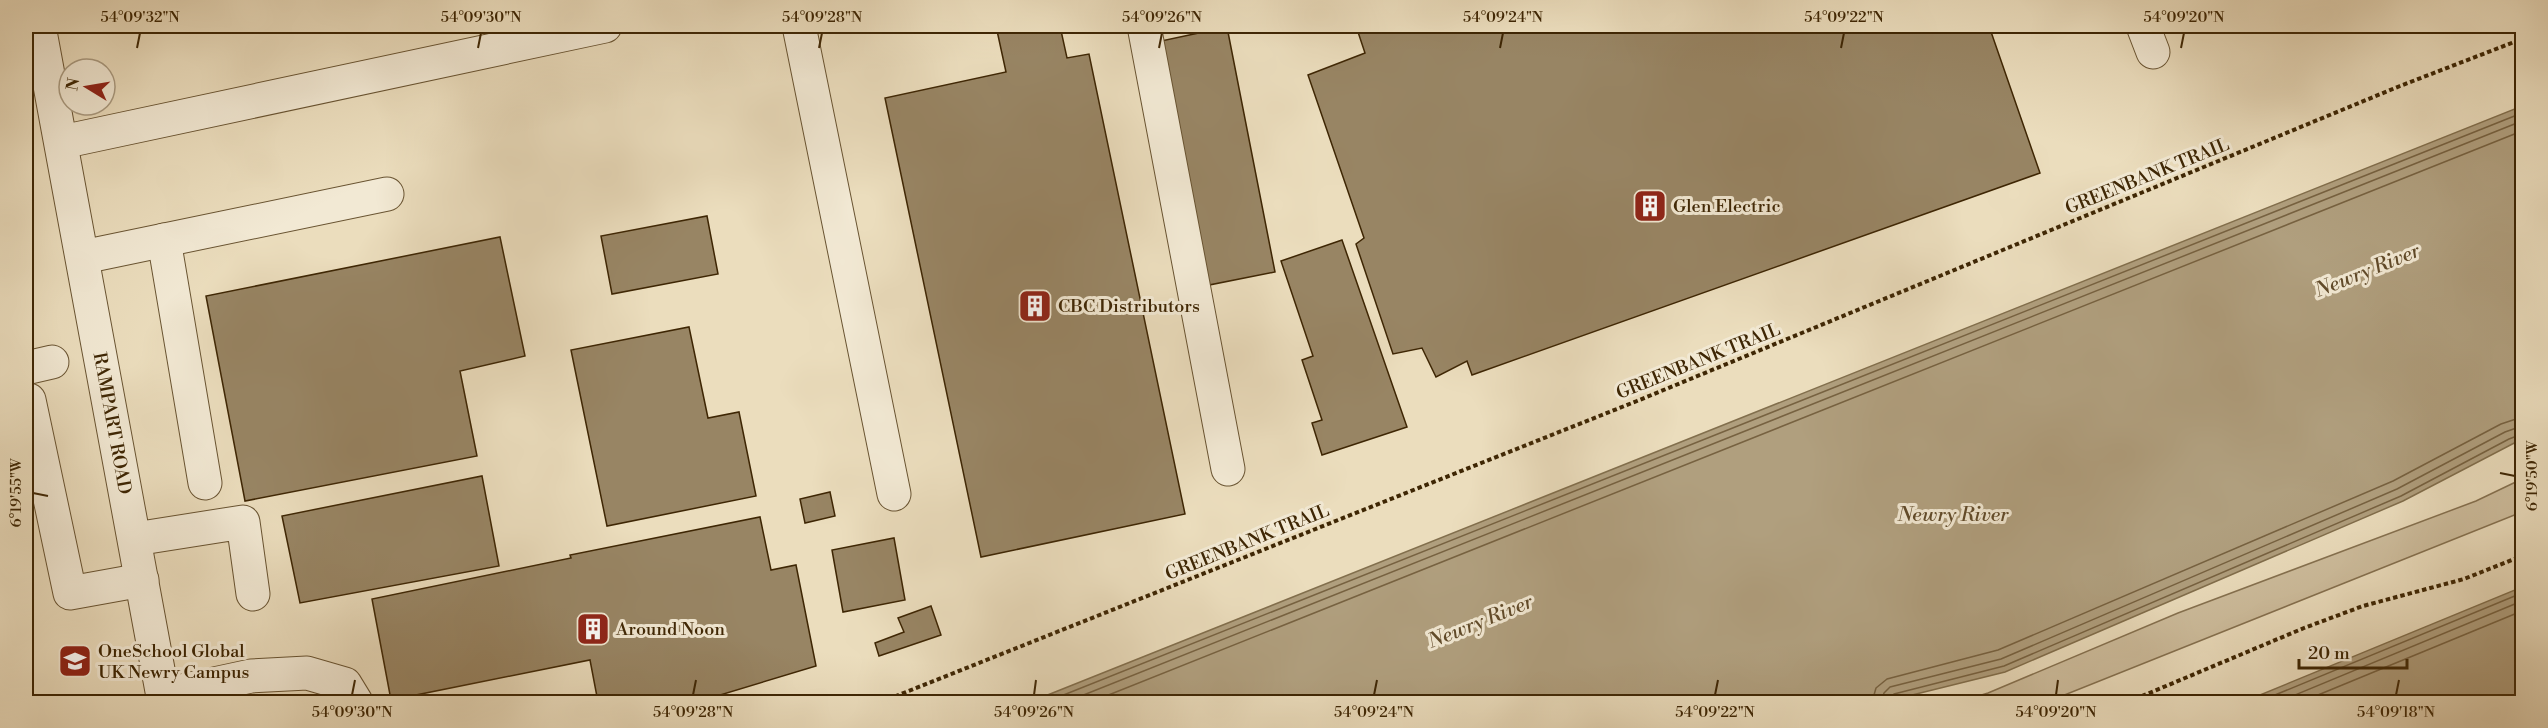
<svg xmlns="http://www.w3.org/2000/svg" width="2548" height="728" viewBox="0 0 2548 728" font-family="'Libre Bodoni',serif">
  <rect width="100%" height="100%" fill="#ebddbd"/>
  <filter id="stains"><feTurbulence type="fractalNoise" baseFrequency=".00333" numOctaves="4"/><feColorMatrix values="0 0 0 0 .2 0 0 0 0 .09 0 0 0 0 .02 0 0 0 .5 -.17"/></filter>
  <radialGradient id="worn" r=".72"><stop offset=".6" stop-color="#630" stop-opacity="0"/><stop offset="1" stop-color="#630" stop-opacity=".3"/></radialGradient>
  <path fill="#cebe9e" stroke="#867251" stroke-width="1.5" d="M 2522,479 L 2522,512 L 2047,702 L 1959,702 L 1988,693 L 2178,613 L 2476,501 Z"/>
  <path fill="#b09f7e" stroke="#826f4d" stroke-width="1.5" d="M 2522,106 L 2522,439 L 2403,501 L 2005,672 L 1884,702 L 1030,702 Z
    M 2522,587 L 2522,702 L 2243,702 Z"/>
  <g fill="none" stroke-linecap="round" stroke-linejoin="round">
    <path stroke="#776241" stroke-width="1.5" d="M 1046,702 L 2522,113
      M 1066,702 L 2522,121
      M 1091,702 L 2522,131
      M 1872,702 L 1876,688 L 1887,679 L 1998,650 L 2393,481 L 2501,424 L 2522,417
      M 1881,702 L 1884,693 L 1890,687 L 2001,659 L 2397,489 L 2505,432 L 2522,426
      M 1889,702 L 1890,697 L 1894,694 L 2004,666 L 2401,496 L 2509,439 L 2522,434
      M 2258,702 L 2522,593
      M 2278,702 L 2522,601
      M 2301,702 L 2522,611"/>
  </g>
  <path fill="#988564" stroke="#3e2604" stroke-width="1.5" d="M 996,26 L 1060,26 L 1067,58 L 1089,54 L 1185,514 L 981,557 L 885,98 L 1006,72 Z
    M 1356,26 L 1989,26 L 2040,173 L 1472,375 L 1467,361 L 1436,377 L 1422,348 L 1393,354 L 1356,244 L 1364,238 L 1308,75 L 1365,53 Z
    M 1227,27 L 1275,272 L 1209,285 L 1161,41 Z
    M 707,216 L 718,274 L 612,294 L 601,236 Z
    M 500,237 L 525,356 L 460,371 L 477,456 L 245,501 L 206,296 Z
    M 1342,240 L 1407,427 L 1322,455 L 1312,423 L 1322,420 L 1302,360 L 1313,356 L 1281,261 Z
    M 689,327 L 708,418 L 739,412 L 756,496 L 607,526 L 571,350 Z
    M 482,476 L 499,566 L 300,603 L 282,516 Z
    M 830,492 L 835,516 L 805,523 L 800,499 Z
    M 760,517 L 771,570 L 796,565 L 816,666 L 697,702 L 598,702 L 590,660 L 391,700 L 372,599 L 571,558 L 570,555 Z
    M 894,538 L 905,600 L 843,612 L 832,550 Z
    M 931,606 L 941,635 L 879,656 L 875,643 L 904,632 L 898,618 Z"/>
  <g fill="none" stroke-linecap="round" stroke-linejoin="round">
    <g stroke="#695432" stroke-width="35">
      <g id="minor">
        <path id="s1" d="M 39,26 L 164,702"/>
        <path d="M 799,26 L 894,494"/>
        <path d="M 1144,26 L 1228,469"/>
        <path d="M 2143,26 L 2153,52"/>
        <path d="M 62,142 L 605,26"/>
        <path d="M 164,240 L 205,483"/>
        <path d="M 83,257 L 387,194"/>
        <path d="M 26,368 L 52,362"/>
        <path d="M 29,400 L 70,593 L 142,580"/>
        <path d="M 135,539 L 243,522 L 253,594"/>
        <path d="M 163,695 L 251,676 L 307,673 L 345,684 L 356,702"/>
      </g>
    </g>
    <path stroke="#3e2604" stroke-width="4" stroke-dasharray="4.5 3" stroke-linecap="butt" d="M 881,702 L 1637,401 L 2400,86 L 2522,39
      M 2128,702 L 2304,628 L 2363,606 L 2464,579 L 2522,556"/>
    <use href="#minor" stroke="#f2e9d4" stroke-width="33"/>
  </g>
  <path fill="none" stroke="#3e2604" stroke-width="2" d="M 137,48 L 140,33M 478,48 L 481,33M 819,48 L 822,33M 1159,48 L 1162,33M 1500,48 L 1503,33M 1841,48 L 1844,33M 2181,48 L 2184,33M 2500,473 L 2515,476M 33,493 L 48,496M 352,695 L 355,680M 693,695 L 696,680M 1034,695 L 1036,680M 1374,695 L 1377,680M 1715,695 L 1718,680M 2056,695 L 2058,680M 2396,695 L 2399,680"/>
  <defs>
    <g id="building-square" transform="scale(1.725)"><rect x="-9" y="-9" width="18" height="18" rx="4" fill="#8f2418" stroke="#f2e9d4"/><path d="M-4-6H4V6H1V3H-1V6H-4ZM-2.5-4.3h1.7v1.8h-1.7ZM.8-4.3h1.7v1.8H.8ZM-2.5-1h1.7V.8h-1.7ZM.8-1h1.7V.8H.8Z" fill="#fff"/></g>
    <g id="school-square" transform="scale(1.725)"><rect x="-9" y="-9" width="18" height="18" rx="4" fill="#8f2418" stroke="#f2e9d4"/><path d="M0-5L7-2L0 1L-7-2ZM-4 1L0 2.5L4 1V4Q0 6-4 4Z" fill="#fff"/></g>
  </defs>
  <g fill-rule="evenodd">
    <use href="#building-square" x="1650" y="206"/>
    <use href="#building-square" x="1035" y="306"/>
    <use href="#building-square" x="593" y="629"/>
    <use href="#school-square" x="75" y="661"/>
  </g>
  <g text-anchor="middle" stroke-width="6" stroke-linejoin="round" paint-order="stroke">
    <g font-size="18" fill="#3e2604" stroke="#f2e9d4">
      <text transform="translate(2147 176) rotate(-22)" y="6">GREENBANK TRAIL</text>
      <text transform="translate(1698 361) rotate(-22)" y="6">GREENBANK TRAIL</text>
      <text dy="6" stroke="none"><textPath href="#s1" startOffset="404">RAMPART ROAD</textPath></text>
      <text transform="translate(1247 542) rotate(-22)" y="6">GREENBANK TRAIL</text>
    </g>
    <g font-size="18" fill="#3e2604" stroke="#f2e9d4" text-anchor="start">
      <text x="1673" y="212">Glen Electric</text>
      <text x="1058" y="312">CBC Distributors</text>
      <text x="616" y="635">Around Noon</text>
      <text x="98" y="657">OneSchool Global<tspan x="98" dy="21">UK Newry Campus</tspan></text>
    </g>
    <g font-size="20" font-style="italic" fill="#604a29" stroke="#f2e9d4">
      <text transform="translate(2367 270) rotate(-22)" y="7">Newry River</text>
      <text x="1953" y="521">Newry River</text>
      <text transform="translate(1480 621) rotate(-22)" y="7">Newry River</text>
    </g>
  </g>
  <rect width="2548" height="728" fill="none" stroke="#ebddbd" stroke-width="66"/>
  <g transform="translate(87 87) rotate(281)"><circle r="28" fill="#f2e9d4" stroke="#aa9b81" stroke-width="1.5"/>
  <path d="M0-4.5L10 22L0 15L-10 22Z" fill="#8f2418"/>
  <text y="-9" font-size="16" font-weight="bold" text-anchor="middle" fill="#3e2604">N</text>
  </g>
  <path d="M2299 659v9h108v-9" fill="none" stroke="#3e2604" stroke-width="3"/>
  <text x="2308" y="659" font-size="18" fill="#3e2604" stroke="#f2e9d4" stroke-width="4.5" paint-order="stroke">20 m</text>
  <rect x="33" y="33" width="2482" height="662" fill="none" stroke="#3e2604" stroke-width="2"/>
  <g font-size="15" text-anchor="middle" fill="#3e2604">
    <text x="140" y="22">54°09'32"N</text>
    <text x="481" y="22">54°09'30"N</text>
    <text x="822" y="22">54°09'28"N</text>
    <text x="1162" y="22">54°09'26"N</text>
    <text x="1503" y="22">54°09'24"N</text>
    <text x="1844" y="22">54°09'22"N</text>
    <text x="2184" y="22">54°09'20"N</text>
    <text transform="translate(2532 476) rotate(-90)" y="5">6°19'50"W</text>
    <text transform="translate(16 493) rotate(-90)" y="5">6°19'55"W</text>
    <text x="352" y="717">54°09'30"N</text>
    <text x="693" y="717">54°09'28"N</text>
    <text x="1034" y="717">54°09'26"N</text>
    <text x="1374" y="717">54°09'24"N</text>
    <text x="1715" y="717">54°09'22"N</text>
    <text x="2056" y="717">54°09'20"N</text>
    <text x="2396" y="717">54°09'18"N</text>
  </g>
  <rect width="100%" height="100%" filter="url(#stains)"/>
  <rect width="100%" height="100%" fill="url(#worn)"/>
</svg>
